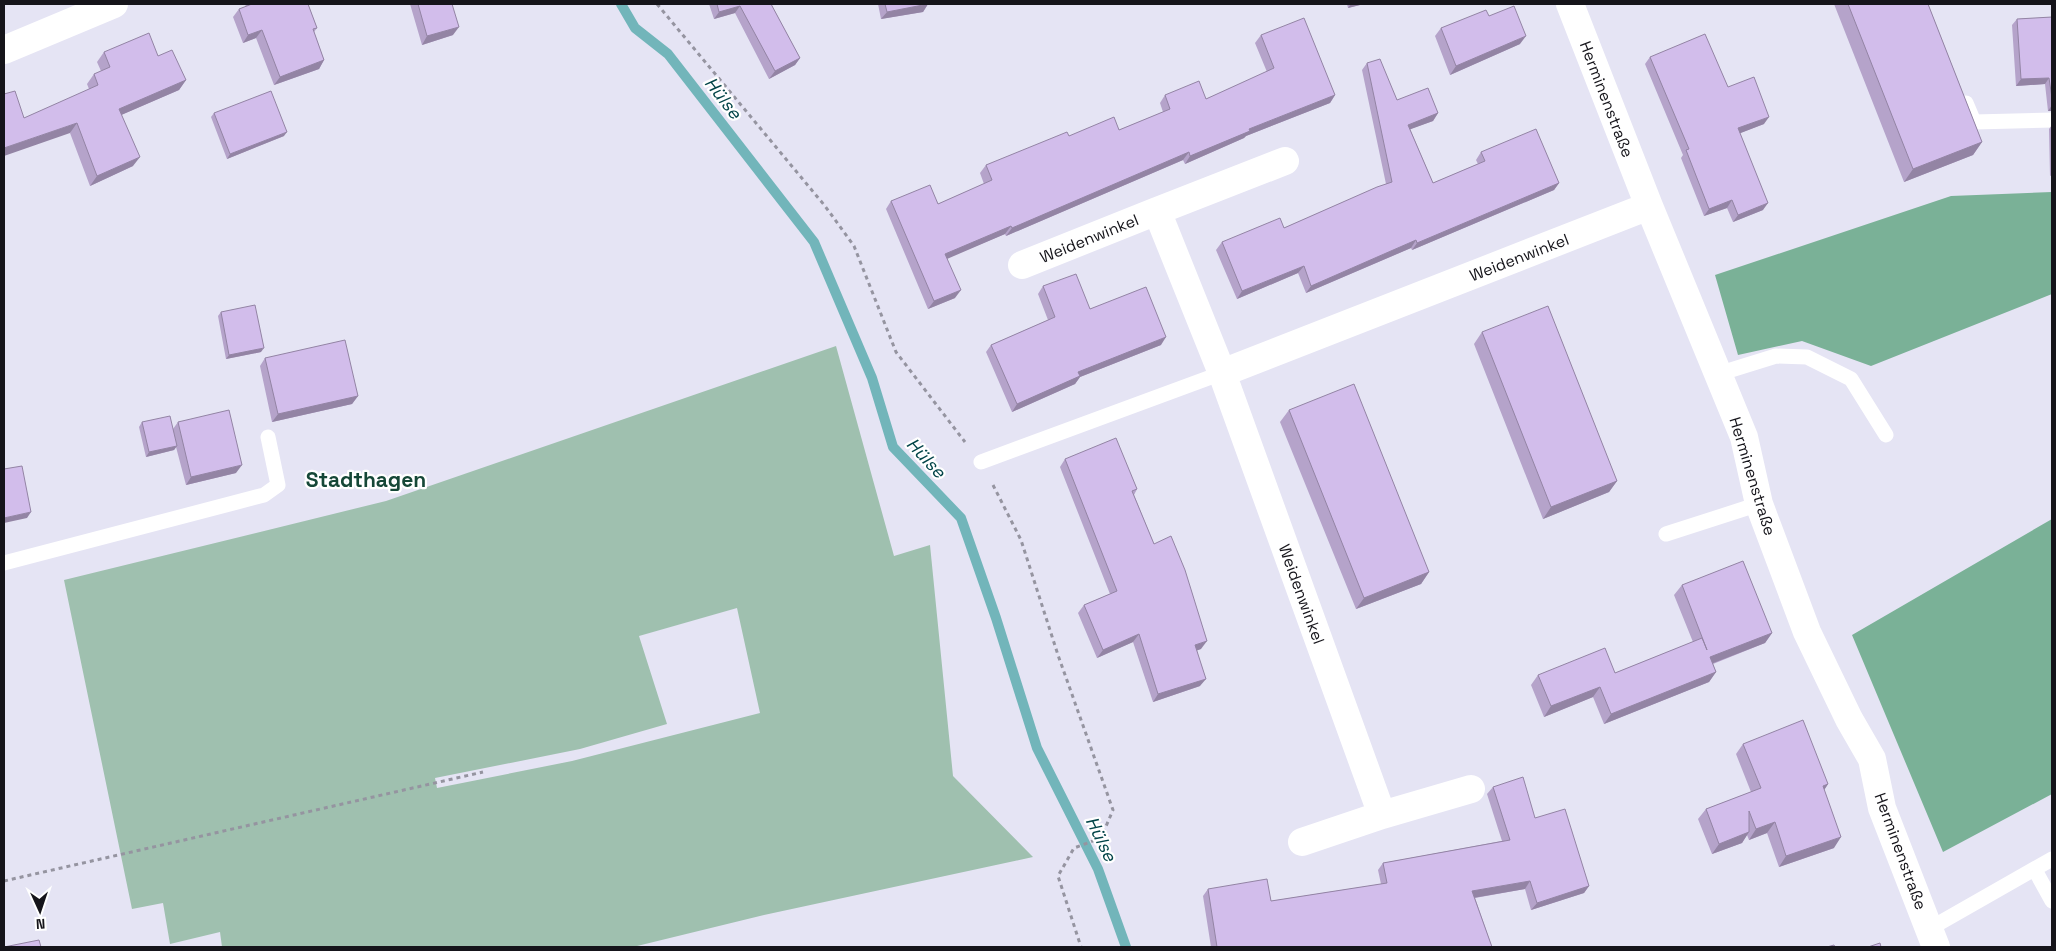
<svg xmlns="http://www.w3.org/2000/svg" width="2056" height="951" viewBox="0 0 2056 951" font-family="'Space Grotesk',sans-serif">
  <rect width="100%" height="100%" fill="#e5e4f4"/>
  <path fill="#9fc0af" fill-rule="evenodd" d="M 836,346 L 894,556 L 930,545 L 953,776 L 1033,857 L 764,915 L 633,947 L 222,947 L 220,932 L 170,944 L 163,903 L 132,909 L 64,580 L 386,501 ZM 737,608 L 760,713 L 572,761 L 437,788 L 435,778 L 580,749 L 667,724 L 639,636 Z"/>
  <path fill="#7ab197" d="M 2052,192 L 2052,294 L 1871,366 L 1802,341 L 1738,355 L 1715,275 L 1951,196 Z
    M 2052,519 L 2052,794 L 1943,852 L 1852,635 Z"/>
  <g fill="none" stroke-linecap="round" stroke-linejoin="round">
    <path stroke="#72b5ba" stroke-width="10" d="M 621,4 L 635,28 L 668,54 L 814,242 L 872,378 L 893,447 L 961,518 L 996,618 L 1037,748 L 1098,869 L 1126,947"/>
    <path stroke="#9594a0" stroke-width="3" stroke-dasharray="4 4" stroke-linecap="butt" d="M 657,4 L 825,206 L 854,246 L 896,352 L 965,442
      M 993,485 L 1021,540 L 1058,655 L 1113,810 L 1101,838 L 1074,848 L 1058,876 L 1081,947
      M 4,881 L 483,772"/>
    <path stroke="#fff" stroke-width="15" d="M 1966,103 L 1974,122 L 2052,120
      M 1718,374 L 1776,356 L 1807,357 L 1851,379 L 1886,435
      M 981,462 L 1222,373
      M 1666,534 L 1759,504
      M 4,563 L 264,495 L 278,485 L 268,437
      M 2035,870 L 2052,901
      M 1929,929 L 2052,859"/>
    <path stroke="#fff" stroke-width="28" d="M 1570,4 L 1649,206 L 1744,437 L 1759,504 L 1807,632 L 1849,719 L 1872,759 L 1882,808 L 1936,947
      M 4,50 L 114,4
      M 1157,211 L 1285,161
      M 1022,265 L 1157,211 L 1222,373 L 1382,815 L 1302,842
      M 1222,373 L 1649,206
      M 1382,815 L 1471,789"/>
  </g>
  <path fill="#b5a3ca" d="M 246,4 L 308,4 L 317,28 L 314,32 L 324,60 L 319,69 L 274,85 L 256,38 L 243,43 L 233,17 L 239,9 L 245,7 Z
    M 410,4 L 452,4 L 453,35 L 422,45 Z
    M 709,4 L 771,4 L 800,58 L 795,65 L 769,79 L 735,13 L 714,19 Z
    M 878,4 L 928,4 L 923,12 L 881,19 Z
    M 1347,4 L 1364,4 L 1348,8 Z
    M 1834,4 L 1928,4 L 1982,142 L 1973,155 L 1904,182 Z
    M 1489,16 L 1520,44 L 1450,75 L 1435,36 L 1441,28 Z
    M 2052,17 L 2052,111 L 2048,111 L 2045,84 L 2016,86 L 2012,25 L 2017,19 Z
    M 1261,35 L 1335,95 L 1330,103 L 1246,136 L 1244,138 L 1185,164 L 1183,160 L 1006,236 L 1005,234 L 947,258 L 955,298 L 928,309 L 886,209 L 891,201 L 938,204 L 984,184 L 980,173 L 986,165 L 1069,136 L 1119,130 L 1163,112 L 1160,103 L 1165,95 L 1206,99 L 1267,72 L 1255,43 Z
    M 104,52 L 158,56 L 186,80 L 179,90 L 121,115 L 133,166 L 90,186 L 70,133 L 89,89 L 87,84 L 94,74 L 101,71 L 97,62 Z
    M 1650,57 L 1764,124 L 1740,133 L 1763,210 L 1733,222 L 1727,208 L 1704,216 L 1681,158 L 1683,155 L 1645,64 Z
    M 1367,63 L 1397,100 L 1438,113 L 1433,121 L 1410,129 L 1433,183 L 1478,164 L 1476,160 L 1481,152 L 1559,183 L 1554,190 L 1412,250 L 1411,248 L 1306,293 L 1298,273 L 1237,299 L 1216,250 L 1222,242 L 1284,228 L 1386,184 L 1362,70 Z
    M 214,113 L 284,136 L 227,159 L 211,117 Z
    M 2052,125 L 2052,175 L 2050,176 L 2049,129 Z
    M 1043,286 L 1090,309 L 1161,345 L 1080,377 L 1075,384 L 1012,412 L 986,352 L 991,345 L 1048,320 L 1038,294 Z
    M 221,312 L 261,352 L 226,359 L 218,316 Z
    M 1482,332 L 1617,481 L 1609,492 L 1543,519 L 1474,344 Z
    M 265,358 L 358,396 L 352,404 L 272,422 L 260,366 Z
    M 1289,410 L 1429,572 L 1421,584 L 1356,609 L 1280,422 Z
    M 142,422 L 173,429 L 178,422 L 236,473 L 186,485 L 176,447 L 174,450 L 146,457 L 139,427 Z
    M 1065,459 L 1137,489 L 1134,495 L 1154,544 L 1201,649 L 1197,650 L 1200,686 L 1153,702 L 1133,642 L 1097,658 L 1078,613 L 1084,605 L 1110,594 L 1060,467 Z
    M 1682,585 L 1772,633 L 1765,643 L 1713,664 L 1716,672 L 1709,682 L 1604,724 L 1593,697 L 1544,717 L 1531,685 L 1538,675 L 1615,673 L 1693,642 L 1674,595 Z
    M 1743,744 L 1828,784 L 1824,790 L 1834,848 L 1779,867 L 1767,833 L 1749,840 L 1747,835 L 1742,843 L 1712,854 L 1698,819 L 1706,809 L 1751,792 L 1736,754 Z
    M 1493,787 L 1535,818 L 1589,886 L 1584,893 L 1531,910 L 1525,889 L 1475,898 L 1492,947 L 1211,947 L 1203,896 L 1208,889 L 1271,901 L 1381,884 L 1378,870 L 1383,863 L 1502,841 L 1487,794 Z"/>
  <path fill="#9384a4" d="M 928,4 L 923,12 L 881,19 L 887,12 Z
    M 1351,4 L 1364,4 L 1348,8 Z
    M 740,6 L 735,13 L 714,19 L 719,12 Z
    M 459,27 L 453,35 L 422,45 L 427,36 Z
    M 262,30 L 256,38 L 243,43 L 248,35 Z
    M 1526,36 L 1520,44 L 1450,75 L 1456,66 Z
    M 800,58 L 795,65 L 769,79 L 775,71 Z
    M 324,60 L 319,69 L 274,85 L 280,77 Z
    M 2049,78 L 2045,84 L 2016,86 L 2021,79 Z
    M 186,80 L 179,90 L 112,119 L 119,109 Z
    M 1335,95 L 1330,103 L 1246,136 L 1244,138 L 1185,164 L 1190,156 L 1249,129 Z
    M 2052,105 L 2052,111 L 2048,111 Z
    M 1438,113 L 1433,121 L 1403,132 L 1408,125 Z
    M 1769,117 L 1764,124 L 1733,136 L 1738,128 Z
    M 77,123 L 70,133 L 4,156 L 4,148 Z
    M 287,132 L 284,136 L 227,159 L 230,154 Z
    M 1982,142 L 1973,155 L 1904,182 L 1913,169 Z
    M 1189,152 L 1183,160 L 1006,236 L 1012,228 Z
    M 140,157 L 133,166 L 90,186 L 97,176 Z
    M 1559,183 L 1554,190 L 1412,250 L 1417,243 Z
    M 1732,200 L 1727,208 L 1704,216 L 1709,209 Z
    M 1768,203 L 1763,210 L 1733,222 L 1738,215 Z
    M 1011,226 L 1005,234 L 940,262 L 945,254 Z
    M 1416,240 L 1411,248 L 1306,293 L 1311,286 Z
    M 1304,266 L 1298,273 L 1237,299 L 1242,291 Z
    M 961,290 L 955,298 L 928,309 L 934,301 Z
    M 1166,337 L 1161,345 L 1080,377 L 1075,384 L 1012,412 L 1017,404 L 1078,372 Z
    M 264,348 L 261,352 L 226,359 L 229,355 Z
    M 358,396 L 352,404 L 272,422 L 278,414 Z
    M 177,446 L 174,450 L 146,457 L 149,452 Z
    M 242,465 L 236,473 L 186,485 L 191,477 Z
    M 1617,481 L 1609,492 L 1543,519 L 1551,507 Z
    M 31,512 L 27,518 L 4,523 L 4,518 Z
    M 1429,572 L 1421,584 L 1356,609 L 1364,598 Z
    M 1772,633 L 1765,643 L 1703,667 L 1710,657 Z
    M 1139,634 L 1133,642 L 1097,658 L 1103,650 Z
    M 1207,641 L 1201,649 L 1190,653 L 1195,645 Z
    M 1716,672 L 1709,682 L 1604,724 L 1611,714 Z
    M 1206,679 L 1200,686 L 1153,702 L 1158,694 Z
    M 1600,687 L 1593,697 L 1544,717 L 1551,706 Z
    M 1828,784 L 1821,795 L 1823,786 Z
    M 1775,822 L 1767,833 L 1749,840 L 1756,829 Z
    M 1749,832 L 1742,843 L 1712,854 L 1719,844 Z
    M 1841,837 L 1834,848 L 1779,867 L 1786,856 Z
    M 1530,881 L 1525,889 L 1467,899 L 1472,891 Z
    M 1589,886 L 1584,893 L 1531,910 L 1537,903 Z"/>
  <path fill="#d2bdeb" stroke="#9384a4" d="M 252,4 L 308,4 L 317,28 L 313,29 L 324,60 L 280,77 L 262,30 L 248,35 L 239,9 Z
    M 418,4 L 452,4 L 459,27 L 427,36 Z
    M 717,4 L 771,4 L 800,58 L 775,71 L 740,6 L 719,12 Z
    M 885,4 L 928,4 L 887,12 Z
    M 1848,4 L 1928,4 L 1982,142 L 1913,169 Z
    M 1514,6 L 1526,36 L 1456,66 L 1441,28 L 1486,10 L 1489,16 Z
    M 2052,17 L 2052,98 L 2049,78 L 2021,79 L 2017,19 Z
    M 1304,18 L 1335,95 L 1249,129 L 1250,131 L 1190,156 L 1189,152 L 1012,228 L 1011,226 L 945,254 L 961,290 L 934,301 L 891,201 L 930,185 L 938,204 L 992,180 L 986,165 L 1067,132 L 1069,136 L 1114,117 L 1119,130 L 1170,109 L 1165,95 L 1199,81 L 1206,99 L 1274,68 L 1261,35 Z
    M 149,33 L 158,56 L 172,50 L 186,80 L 119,109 L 140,157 L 97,176 L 77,123 L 4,148 L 4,94 L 15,91 L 24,118 L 98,85 L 94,74 L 110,67 L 104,52 Z
    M 1705,34 L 1728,87 L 1754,77 L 1769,117 L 1738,128 L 1768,203 L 1738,215 L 1732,200 L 1709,209 L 1686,150 L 1689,149 L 1650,57 Z
    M 1380,59 L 1397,100 L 1428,88 L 1438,113 L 1408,125 L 1433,183 L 1485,161 L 1481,152 L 1536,129 L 1559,183 L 1417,243 L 1416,240 L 1311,286 L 1304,266 L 1242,291 L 1222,242 L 1280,218 L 1284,228 L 1377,187 L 1392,182 L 1367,63 Z
    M 271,91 L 287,132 L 230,154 L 214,113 Z
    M 1076,274 L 1090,309 L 1146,287 L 1166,337 L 1078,372 L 1080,376 L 1017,404 L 991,345 L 1055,317 L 1043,286 Z
    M 255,305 L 264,348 L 229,355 L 221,312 Z
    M 1548,306 L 1617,481 L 1551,507 L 1482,332 Z
    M 345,340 L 358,396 L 278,414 L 265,358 Z
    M 1354,384 L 1429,572 L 1364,598 L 1289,410 Z
    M 229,410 L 242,465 L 191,477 L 178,422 Z
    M 170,416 L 177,446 L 149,452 L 142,422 Z
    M 1116,438 L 1137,489 L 1132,491 L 1154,544 L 1171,536 L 1185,570 L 1207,641 L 1195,645 L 1206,679 L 1158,694 L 1139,634 L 1103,650 L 1084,605 L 1117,591 L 1065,459 Z
    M 22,466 L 31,512 L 4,518 L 4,469 Z
    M 1743,561 L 1772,633 L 1710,657 L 1716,672 L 1611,714 L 1600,687 L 1551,706 L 1538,675 L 1605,648 L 1615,673 L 1702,638 L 1707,650 L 1682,585 Z
    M 1803,720 L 1828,784 L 1823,786 L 1841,837 L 1786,856 L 1775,822 L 1756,829 L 1749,811 L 1749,832 L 1719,844 L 1706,809 L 1761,788 L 1743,744 Z
    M 1523,777 L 1535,818 L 1565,809 L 1589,886 L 1537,903 L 1530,881 L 1472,891 L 1492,947 L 1217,947 L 1208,889 L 1267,879 L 1271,901 L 1387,883 L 1383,863 L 1510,840 L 1493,787 Z
    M 39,940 L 41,947 L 4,947 Z
    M 1880,943 L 1881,947 L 1868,947 Z
    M 1834,945 L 1835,947 L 1827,947 Z"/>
  <g text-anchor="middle" stroke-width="4.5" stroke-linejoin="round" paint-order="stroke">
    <g font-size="16" fill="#15141a" stroke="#fff">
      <text transform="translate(1607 99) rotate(69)" y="6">Herminenstraße</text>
      <text transform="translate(1089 238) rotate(-22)" y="6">Weidenwinkel</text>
      <text transform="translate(1519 257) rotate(-21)" y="6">Weidenwinkel</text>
      <text transform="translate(1753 476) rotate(73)" y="6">Herminenstraße</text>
      <text transform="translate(1302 594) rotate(70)" y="6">Weidenwinkel</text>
      <text transform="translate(1901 851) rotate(70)" y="6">Herminenstraße</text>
    </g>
    <g font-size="18" font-style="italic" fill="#024448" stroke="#fff">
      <text transform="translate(723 98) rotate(52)" y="6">Hülse</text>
      <text transform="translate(926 458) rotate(47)" y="6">Hülse</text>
      <text transform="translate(1101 839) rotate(64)" y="6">Hülse</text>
    </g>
    <g font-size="21" font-weight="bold" fill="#154737" stroke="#fff">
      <text x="366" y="487">Stadthagen</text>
    </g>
  </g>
  <rect width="2056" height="951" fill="none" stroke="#15141a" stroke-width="10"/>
  <g transform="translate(40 911) rotate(177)" stroke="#ffffff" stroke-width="4" paint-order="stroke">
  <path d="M0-4L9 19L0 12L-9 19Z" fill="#15141a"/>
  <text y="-8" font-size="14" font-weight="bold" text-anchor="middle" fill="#15141a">N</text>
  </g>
</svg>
